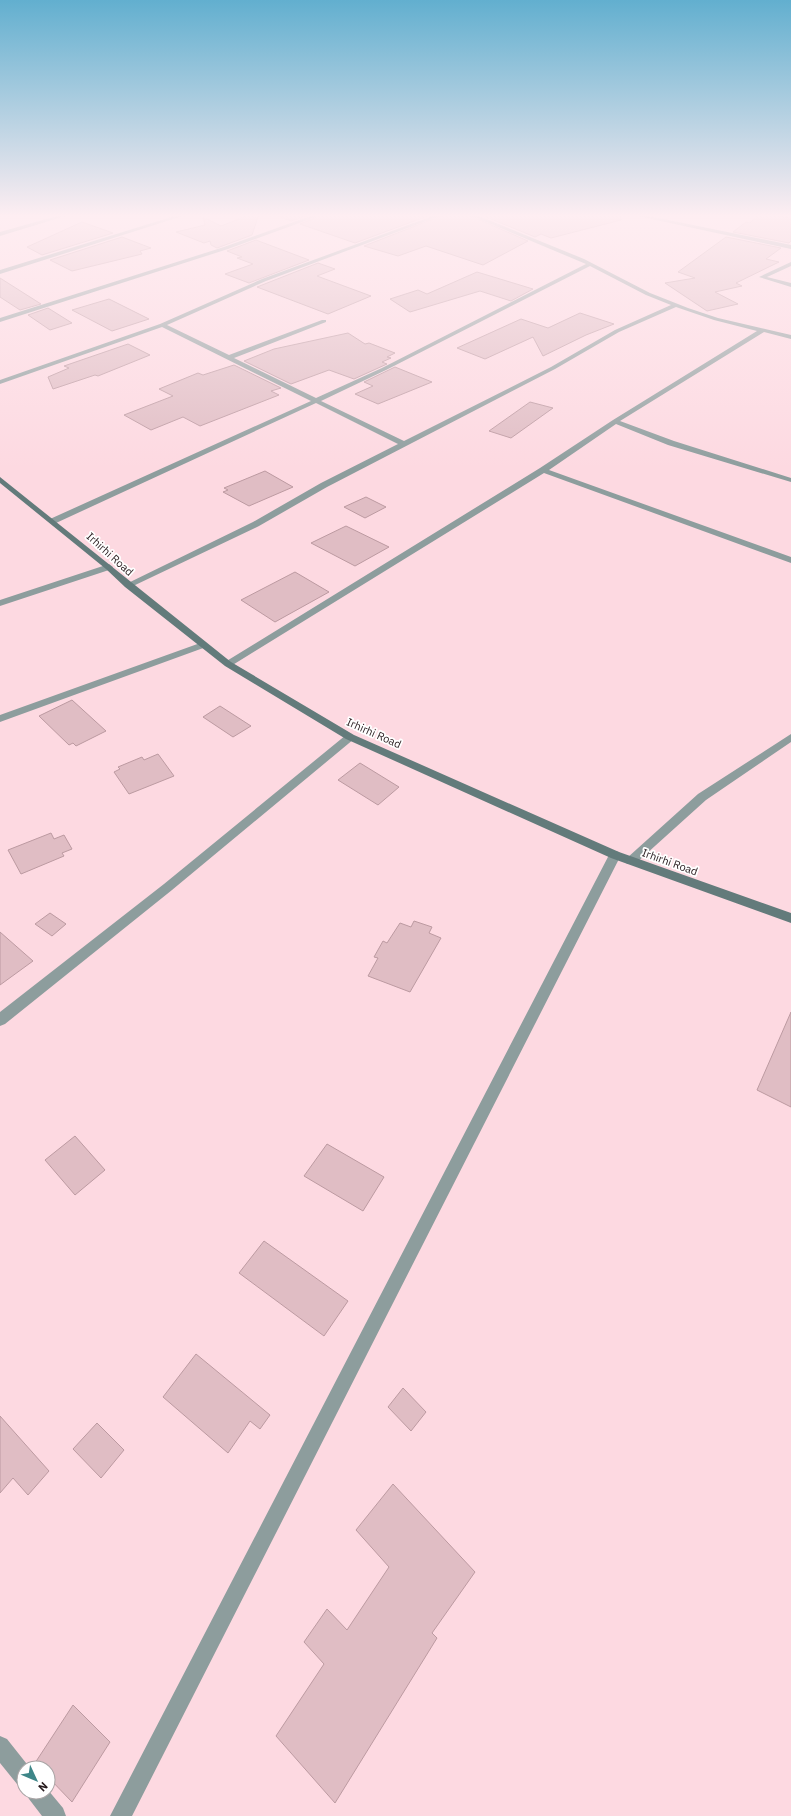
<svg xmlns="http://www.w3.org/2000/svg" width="791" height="1816" viewBox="0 0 791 1816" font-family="'IBM Plex Sans',sans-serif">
  <rect width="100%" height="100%" fill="#fdd9e1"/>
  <path fill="#e0bdc4" stroke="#bc9aa1" d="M 252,214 L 259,214 L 252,235 L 217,248 L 211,245 L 210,241 L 204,243 L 176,232 L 205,225 L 203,217 L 221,226 Z
    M 280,214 L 311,214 L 291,221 L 280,217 Z
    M 325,214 L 433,214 L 355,243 L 300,224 Z
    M 446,214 L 466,214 L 528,241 L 483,265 L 426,246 L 398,256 L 364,246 Z
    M 479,214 L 620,214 L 621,220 L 551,238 L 541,234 L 535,237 Z
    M 758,214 L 791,218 L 791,241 L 789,243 L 733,232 L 746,222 L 750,223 Z
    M 82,222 L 113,233 L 42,255 L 27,247 Z
    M 122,237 L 151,248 L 140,251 L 142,254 L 72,271 L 50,260 Z
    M 726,237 L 781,248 L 766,259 L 779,262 L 736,283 L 742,286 L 715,292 L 738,304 L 707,311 L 665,283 L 695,278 L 678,272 Z
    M 256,240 L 309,260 L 249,283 L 225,274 L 253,264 L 237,258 L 242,257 L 227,251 Z
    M 318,263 L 335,269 L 317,276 L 371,296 L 328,314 L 257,287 Z
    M 477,272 L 533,289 L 511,301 L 480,291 L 410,312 L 390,299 L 418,290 L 427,294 Z
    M 0,278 L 41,304 L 20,310 L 0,297 Z
    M 109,299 L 149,319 L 112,331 L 72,310 Z
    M 48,308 L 72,323 L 50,330 L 28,315 Z
    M 580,313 L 614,324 L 586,335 L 543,356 L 533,337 L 485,359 L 457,348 L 521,319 L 548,328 Z
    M 348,333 L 365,344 L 369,343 L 395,353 L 387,357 L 391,358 L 382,362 L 387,364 L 354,379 L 329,370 L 291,384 L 244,361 L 274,349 Z
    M 128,344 L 150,355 L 98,376 L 95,375 L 53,389 L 48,377 L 69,368 L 64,366 Z
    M 234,365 L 281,388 L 271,391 L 279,395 L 200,426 L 183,417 L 151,430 L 124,415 L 173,396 L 159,389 L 198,373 L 203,375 Z
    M 395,367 L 432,382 L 378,404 L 355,394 L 373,386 L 364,382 Z
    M 530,402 L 553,408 L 511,438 L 489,431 Z
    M 265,471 L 293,487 L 249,506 L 223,492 L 228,490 L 224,488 Z
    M 366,497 L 386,507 L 365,518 L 344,507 Z
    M 346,526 L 389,547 L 355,566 L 311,543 Z
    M 295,572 L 329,592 L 275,622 L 241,600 Z
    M 72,700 L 106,731 L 76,746 L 73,743 L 69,745 L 39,716 Z
    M 220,706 L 251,726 L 233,737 L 203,717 Z
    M 158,754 L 174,776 L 129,794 L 114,772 L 120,769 L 118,767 L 142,757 L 144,760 Z
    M 360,763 L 399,787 L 378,805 L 338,780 Z
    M 51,833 L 54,839 L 64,835 L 72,849 L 62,853 L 64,856 L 21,874 L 8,850 Z
    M 50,913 L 66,924 L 52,936 L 35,924 Z
    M 414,921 L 432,927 L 429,933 L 441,938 L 410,992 L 368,976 L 378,958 L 374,957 L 383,941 L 387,943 L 400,923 L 411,927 Z
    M 0,932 L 33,961 L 0,985 Z
    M 791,1012 L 791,1107 L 757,1090 Z
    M 75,1136 L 105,1170 L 75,1195 L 45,1160 Z
    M 327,1144 L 384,1177 L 363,1211 L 304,1176 Z
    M 264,1241 L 348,1301 L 324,1336 L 239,1273 Z
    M 196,1354 L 270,1415 L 260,1429 L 250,1421 L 228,1453 L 163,1397 Z
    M 403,1388 L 426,1412 L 411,1431 L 388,1407 Z
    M 0,1416 L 49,1471 L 28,1495 L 13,1478 L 0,1493 Z
    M 97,1423 L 124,1450 L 101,1478 L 73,1449 Z
    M 393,1484 L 475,1572 L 432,1633 L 437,1638 L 335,1803 L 276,1736 L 324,1664 L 304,1642 L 327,1609 L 347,1630 L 389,1567 L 356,1530 Z
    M 73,1705 L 110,1742 L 72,1802 L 48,1777 L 48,1768 L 39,1768 L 35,1763 Z"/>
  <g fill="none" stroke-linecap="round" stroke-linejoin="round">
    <path fill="#8d9d9d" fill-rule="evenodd" d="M 64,214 L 72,214 L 0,236 L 0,232 Z
      M 181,214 L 189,214 L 0,274 L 0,270 Z
      M 316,214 L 324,214 L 228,249 L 0,322 L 0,318 L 224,247 Z
      M 438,214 L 445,214 L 266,281 L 167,325 L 229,355 L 322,320 L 326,320 L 326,322 L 234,358 L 316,398 L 382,368 L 586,264 L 467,214 L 474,214 L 584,259 L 650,293 L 688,308 L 718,318 L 791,335 L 791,339 L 764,332 L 620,421 L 674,441 L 791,478 L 791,482 L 668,445 L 616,424 L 549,470 L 791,557 L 791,563 L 544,473 L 231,666 L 225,666 L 225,662 L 540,468 L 613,420 L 757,331 L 714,320 L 676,307 L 619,332 L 555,369 L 327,487 L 259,526 L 131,587 L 128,588 L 124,585 L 253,522 L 321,483 L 398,444 L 316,403 L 56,523 L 50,523 L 50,519 L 311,401 L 162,327 L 0,384 L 0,380 L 160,324 L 262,279 ZM 590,266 L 646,295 L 671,305 L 615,330 L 551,367 L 404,441 L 321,401 L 386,370 Z
      M 628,214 L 639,214 L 791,245 L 791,249 Z
      M 791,262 L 791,266 L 767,277 L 791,283 L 791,287 L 759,277 Z
      M 109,564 L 113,567 L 112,569 L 0,606 L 0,600 Z
      M 203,642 L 208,645 L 206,647 L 0,722 L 0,715 Z
      M 350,734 L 355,737 L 354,739 L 172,890 L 5,1024 L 0,1026 L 0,1012 L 164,884 L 346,735 Z
      M 791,734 L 791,742 L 706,800 L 635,864 L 627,864 L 625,861 L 627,858 L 698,794 Z
      M 615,851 L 619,852 L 621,855 L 132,1816 L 110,1816 L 609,855 L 611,852 Z
      M 0,1736 L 7,1739 L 30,1768 L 24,1768 L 24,1787 L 17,1784 L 0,1763 Z
      M 48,1790 L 63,1808 L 66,1816 L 42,1816 L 29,1799 L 25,1792 L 48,1792 Z"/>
    <path fill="#637b7b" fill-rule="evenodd" d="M 0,477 L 231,662 L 354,735 L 619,852 L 791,913 L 791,923 L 611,858 L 346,739 L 225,666 L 125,587 L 106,569 L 0,483 Z"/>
  </g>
  <linearGradient id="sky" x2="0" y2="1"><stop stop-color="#62afcf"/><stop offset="0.46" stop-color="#feeef2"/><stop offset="1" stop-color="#feeef2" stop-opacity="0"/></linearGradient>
  <rect width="791" height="469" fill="url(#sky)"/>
  <g text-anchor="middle" stroke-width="3.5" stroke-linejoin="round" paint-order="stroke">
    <g font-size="11" fill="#271b1e" stroke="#fff">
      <text transform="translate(110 554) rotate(42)" y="4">Irhirhi Road</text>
      <text transform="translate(374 733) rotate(24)" y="4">Irhirhi Road</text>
      <text transform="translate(670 862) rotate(20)" y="4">Irhirhi Road</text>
    </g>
  </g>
  <g transform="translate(36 1780) rotate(134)"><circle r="19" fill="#ffffff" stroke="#a9a4a5"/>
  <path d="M0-3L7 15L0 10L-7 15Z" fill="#3e8688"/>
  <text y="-6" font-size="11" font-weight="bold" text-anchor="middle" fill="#271b1e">N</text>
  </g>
</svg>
